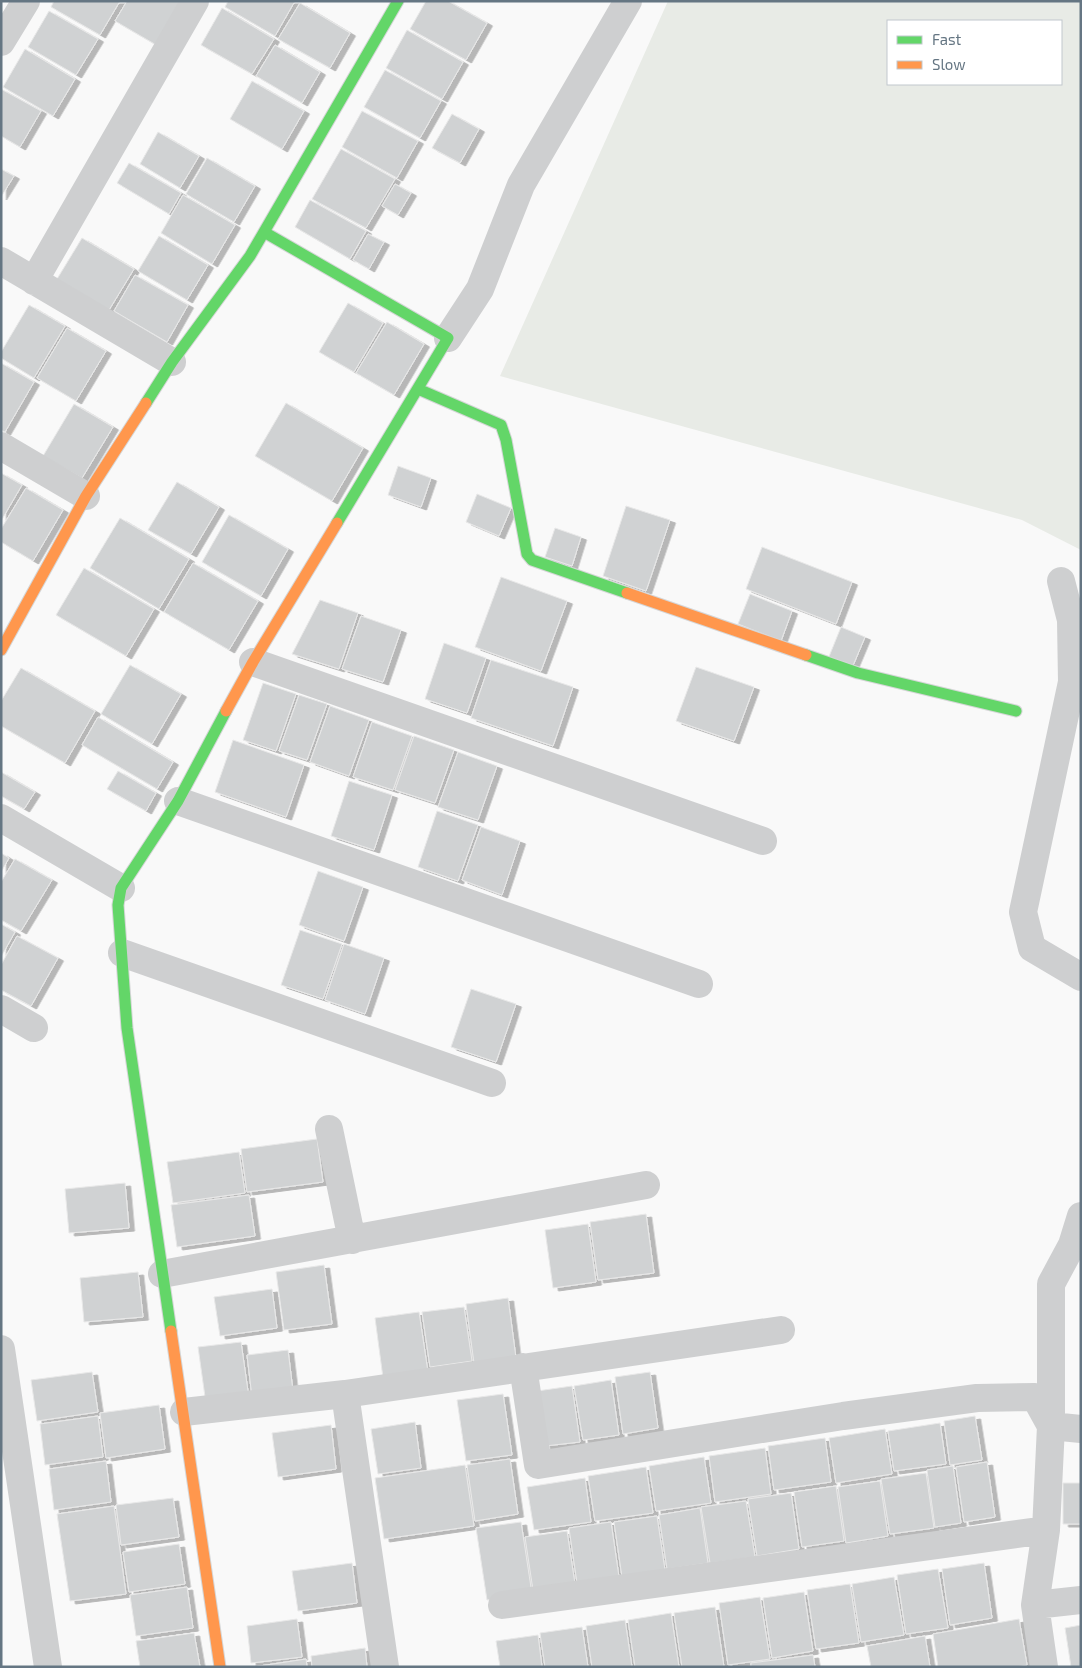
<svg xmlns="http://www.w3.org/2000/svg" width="1082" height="1668" viewBox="0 0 1082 1668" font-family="'Exo 2',sans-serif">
  <defs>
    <filter id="shadow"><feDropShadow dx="5.5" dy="3" stdDeviation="0" flood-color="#0004"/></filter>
  </defs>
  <rect width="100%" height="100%" fill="#f9f9f9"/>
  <path fill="#e8ebe6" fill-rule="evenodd" d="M 668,1 L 1081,1 L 1081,550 L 1022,520 L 500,376 ZM 888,21 L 1061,21 L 1061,84 L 888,84 Z"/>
  <path fill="#d0d2d3" stroke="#e8e8e8" filter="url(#shadow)" d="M 54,1 L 120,1 L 100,35 L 51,7 Z
    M 127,1 L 177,1 L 183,5 L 158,46 L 115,21 Z
    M 228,1 L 295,1 L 275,36 L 225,7 Z
    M 426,1 L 448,1 L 487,23 L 466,60 L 410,29 Z
    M 300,3 L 350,33 L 330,68 L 278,39 Z
    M 222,8 L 274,39 L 252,74 L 201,45 Z
    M 49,11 L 98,39 L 76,75 L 28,47 Z
    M 407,30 L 463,62 L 442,99 L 386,68 Z
    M 275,45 L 320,72 L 302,103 L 256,76 Z
    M 25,49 L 75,79 L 53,116 L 3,87 Z
    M 385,70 L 441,101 L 420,138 L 364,107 Z
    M 252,81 L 304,111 L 282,149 L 230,119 Z
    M 1,89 L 41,111 L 20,147 L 1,136 Z
    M 362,111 L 418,141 L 397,178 L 342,147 Z
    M 452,114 L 479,129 L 460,163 L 432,148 Z
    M 158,132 L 199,156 L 180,188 L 140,164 Z
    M 341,149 L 395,179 L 366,228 L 312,199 Z
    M 207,158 L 255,186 L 234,222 L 186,194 Z
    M 129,163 L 181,193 L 169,214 L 117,183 Z
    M 1,169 L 14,176 L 1,197 Z
    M 395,184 L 411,193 L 398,215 L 382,206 Z
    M 183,195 L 235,225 L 212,264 L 161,233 Z
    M 310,200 L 366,231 L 350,259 L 295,227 Z
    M 368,234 L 384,242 L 369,269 L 353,260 Z
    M 159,236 L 208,265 L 187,300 L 138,271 Z
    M 82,238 L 134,269 L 109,310 L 57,279 Z
    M 135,275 L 188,305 L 167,342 L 114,311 Z
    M 348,303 L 383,323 L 354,372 L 319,352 Z
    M 29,305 L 65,326 L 34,378 L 1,358 L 1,352 Z
    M 387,322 L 424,344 L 394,395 L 356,373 Z
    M 67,328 L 106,351 L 76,401 L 37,378 Z
    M 1,363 L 34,382 L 5,432 L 1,430 Z
    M 286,403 L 363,448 L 332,501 L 255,456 Z
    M 74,404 L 113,427 L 82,478 L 43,456 Z
    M 398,466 L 431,478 L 421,507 L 388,495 Z
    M 1,473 L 22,485 L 1,521 Z
    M 177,482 L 219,507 L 191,554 L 148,530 Z
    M 26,488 L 63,510 L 33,561 L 1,542 L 1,529 Z
    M 477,494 L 511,508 L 499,536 L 466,522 Z
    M 626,506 L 670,520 L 646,591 L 603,576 Z
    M 229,515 L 288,549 L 261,596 L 202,562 Z
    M 120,518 L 189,559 L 159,609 L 90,568 Z
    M 555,528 L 581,537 L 572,566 L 545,557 Z
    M 762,547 L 852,582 L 836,624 L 746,589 Z
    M 193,563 L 258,601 L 229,650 L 164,612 Z
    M 84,568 L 154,609 L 126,656 L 56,615 Z
    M 501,577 L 567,601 L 541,671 L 475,647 Z
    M 750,594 L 792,611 L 781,641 L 738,624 Z
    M 320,600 L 358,613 L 339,669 L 292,654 Z
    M 361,616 L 401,630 L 383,682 L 342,669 Z
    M 841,627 L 865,637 L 852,668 L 828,659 Z
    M 444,643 L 486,658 L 467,713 L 425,699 Z
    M 491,660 L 573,687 L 553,746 L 471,718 Z
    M 130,665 L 181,694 L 152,744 L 101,714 Z
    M 696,667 L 754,687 L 734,741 L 676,721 Z
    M 21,668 L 95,711 L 65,763 L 1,726 L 1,701 Z
    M 263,683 L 296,694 L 276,751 L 243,740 Z
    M 299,695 L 327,704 L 307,760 L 279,751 Z
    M 330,706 L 369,720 L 349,776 L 310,762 Z
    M 98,717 L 173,762 L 157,789 L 82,745 Z
    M 372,722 L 412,736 L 393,790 L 353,777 Z
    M 414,736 L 454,750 L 435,803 L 395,790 Z
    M 233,740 L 304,765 L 286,817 L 215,792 Z
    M 458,752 L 497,766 L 478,820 L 438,807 Z
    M 118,771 L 156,793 L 146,811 L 107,789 Z
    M 1,772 L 35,792 L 24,809 L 1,796 Z
    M 349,781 L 392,795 L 374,850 L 331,836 Z
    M 437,811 L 478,825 L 458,881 L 418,867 Z
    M 481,827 L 520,841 L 502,895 L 462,880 Z
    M 1,853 L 9,858 L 1,872 Z
    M 15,859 L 52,880 L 21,931 L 1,920 L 1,882 Z
    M 318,871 L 363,887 L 344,941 L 299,925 Z
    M 1,924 L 15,932 L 1,957 Z
    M 300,930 L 342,944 L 323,999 L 281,985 Z
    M 17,936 L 58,958 L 31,1006 L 1,990 L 1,965 Z
    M 344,944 L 384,958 L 365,1014 L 325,1000 Z
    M 471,989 L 516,1004 L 496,1062 L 451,1047 Z
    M 317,1139 L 323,1182 L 247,1192 L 241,1149 Z
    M 239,1152 L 245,1193 L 173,1203 L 167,1162 Z
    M 125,1183 L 129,1228 L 69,1233 L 65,1189 Z
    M 249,1195 L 255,1236 L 177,1247 L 171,1205 Z
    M 646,1214 L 654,1273 L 598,1280 L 590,1222 Z
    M 588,1224 L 596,1282 L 553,1288 L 545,1230 Z
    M 324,1265 L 332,1324 L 284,1330 L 276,1272 Z
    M 138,1272 L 143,1317 L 84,1322 L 80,1278 Z
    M 272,1289 L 277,1328 L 220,1336 L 214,1297 Z
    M 508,1298 L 516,1358 L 474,1363 L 466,1304 Z
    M 464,1307 L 472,1361 L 430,1367 L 422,1312 Z
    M 419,1312 L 428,1372 L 383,1378 L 375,1318 Z
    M 241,1342 L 249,1398 L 206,1404 L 198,1347 Z
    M 288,1350 L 293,1391 L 252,1397 L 247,1355 Z
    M 92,1372 L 98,1412 L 37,1421 L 31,1380 Z
    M 650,1372 L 658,1428 L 623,1434 L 615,1377 Z
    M 611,1380 L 619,1435 L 583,1440 L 574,1386 Z
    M 572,1386 L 580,1442 L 545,1446 L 537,1391 Z
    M 503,1394 L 512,1455 L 466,1461 L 457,1400 Z
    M 159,1405 L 165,1449 L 106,1458 L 100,1413 Z
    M 98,1416 L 103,1457 L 45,1465 L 40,1424 Z
    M 975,1416 L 982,1460 L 950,1465 L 944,1421 Z
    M 415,1422 L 421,1468 L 378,1474 L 371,1429 Z
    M 940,1423 L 946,1464 L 894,1471 L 888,1431 Z
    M 331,1425 L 336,1469 L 278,1477 L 272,1433 Z
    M 885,1429 L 892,1474 L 836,1483 L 829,1438 Z
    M 825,1438 L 831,1482 L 774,1490 L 768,1446 Z
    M 765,1448 L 771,1494 L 715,1502 L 709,1456 Z
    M 704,1457 L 711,1503 L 656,1511 L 649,1466 Z
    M 510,1459 L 518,1514 L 475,1521 L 467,1465 Z
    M 106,1461 L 111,1502 L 54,1510 L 49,1469 Z
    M 987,1462 L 995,1517 L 964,1522 L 956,1467 Z
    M 465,1465 L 474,1526 L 384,1539 L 375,1478 Z
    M 953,1466 L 961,1523 L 935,1527 L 927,1470 Z
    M 646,1467 L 653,1513 L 595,1521 L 588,1476 Z
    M 926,1473 L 934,1528 L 890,1534 L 881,1479 Z
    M 585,1478 L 591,1522 L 534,1530 L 527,1487 Z
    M 880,1481 L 888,1536 L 846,1543 L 838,1487 Z
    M 1063,1483 L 1081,1483 L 1081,1524 L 1063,1524 Z
    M 836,1486 L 844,1541 L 802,1547 L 794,1492 Z
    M 791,1493 L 799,1549 L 757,1556 L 748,1499 Z
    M 173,1498 L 179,1537 L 121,1545 L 116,1505 Z
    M 746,1501 L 755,1557 L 710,1563 L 701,1507 Z
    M 114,1506 L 126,1594 L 70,1601 L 57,1514 Z
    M 700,1508 L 708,1563 L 667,1569 L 659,1515 Z
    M 657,1516 L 665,1570 L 622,1577 L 614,1522 Z
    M 521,1522 L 532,1594 L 487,1600 L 476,1528 Z
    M 611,1522 L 619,1577 L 577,1583 L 569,1528 Z
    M 567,1531 L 575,1584 L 533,1590 L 525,1537 Z
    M 179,1544 L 185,1584 L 129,1592 L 123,1552 Z
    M 352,1563 L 357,1603 L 298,1611 L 292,1571 Z
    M 984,1563 L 992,1618 L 950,1625 L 942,1569 Z
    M 938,1569 L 948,1628 L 906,1634 L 897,1575 Z
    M 894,1577 L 904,1635 L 861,1642 L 852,1584 Z
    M 850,1584 L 859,1643 L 816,1649 L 807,1590 Z
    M 187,1587 L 193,1628 L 136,1636 L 130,1595 Z
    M 804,1592 L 813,1651 L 772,1658 L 763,1598 Z
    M 760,1597 L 770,1659 L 728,1665 L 719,1603 Z
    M 715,1607 L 724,1667 L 682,1667 L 674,1613 Z
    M 671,1613 L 679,1667 L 635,1667 L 628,1620 Z
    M 297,1619 L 302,1657 L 251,1663 L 247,1626 Z
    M 1019,1619 L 1027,1665 L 1016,1667 L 938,1667 L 933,1634 Z
    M 625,1620 L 632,1667 L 592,1667 L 586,1626 Z
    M 1081,1625 L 1081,1667 L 1071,1667 L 1065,1628 Z
    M 582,1627 L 588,1667 L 545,1667 L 540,1633 Z
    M 194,1633 L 200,1667 L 140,1667 L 136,1641 Z
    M 538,1635 L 542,1667 L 500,1667 L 496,1641 Z
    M 925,1636 L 930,1667 L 871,1667 L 867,1646 Z
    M 365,1648 L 367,1667 L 312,1667 L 311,1656 Z
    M 813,1655 L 815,1667 L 751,1667 L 751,1663 Z
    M 306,1659 L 307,1667 L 253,1667 Z"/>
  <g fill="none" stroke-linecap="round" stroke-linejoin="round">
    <g stroke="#d5d6d7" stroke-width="13">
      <path id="fast" d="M 264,232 L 448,338 L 337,523
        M 418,389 L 501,425 L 506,440 L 527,554 L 532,560 L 627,593
        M 146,403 L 172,362 L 250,256 L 398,1
        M 806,655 L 858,673 L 1016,711
        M 171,1331 L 127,1028 L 118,905 L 121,888 L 178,801 L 226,711"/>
    </g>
    <g stroke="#d5d6d7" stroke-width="13">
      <path id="slow" d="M 627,593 L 806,655
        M 1,650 L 86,496 L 146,403
        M 226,711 L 253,662 L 337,523
        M 171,1331 L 220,1667"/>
    </g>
    <path stroke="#cecfd0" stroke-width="28" d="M 1,42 L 26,1
      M 1,261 L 172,362
      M 34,281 L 195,1
      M 448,338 L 480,289 L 521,185 L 628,1
      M 1,446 L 86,496
      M 1061,581 L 1071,620 L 1072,682 L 1023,912 L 1032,948 L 1081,977
      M 253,662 L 763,841
      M 178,801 L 699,984
      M 1,818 L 121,888
      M 122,953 L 492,1083
      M 1,1009 L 34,1028
      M 329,1129 L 352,1240
      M 162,1274 L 646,1185
      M 1,1349 L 48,1667
      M 523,1367 L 538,1465 L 843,1416 L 977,1398 L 1035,1397 L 1051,1426
      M 345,1394 L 385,1667
      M 184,1412 L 345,1394 L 781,1330
      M 1051,1426 L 1081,1429
      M 502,1605 L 1046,1530
      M 1035,1605 L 1081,1600
      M 1044,1667 L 1035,1605 L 1046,1530 L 1051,1426 L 1051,1284 L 1072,1245 L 1081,1216"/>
    <use href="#fast" stroke="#63d668" stroke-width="11"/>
    <use href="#slow" stroke="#ff974d" stroke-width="11"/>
  </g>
  <rect width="1082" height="1668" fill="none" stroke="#657683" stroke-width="5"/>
  <rect x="887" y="20" width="175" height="65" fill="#ffffff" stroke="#c1c8cd"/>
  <rect x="897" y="36" width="25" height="8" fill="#63d668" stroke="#c1c8cd"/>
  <text x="932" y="45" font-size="15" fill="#657683">Fast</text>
  <rect x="897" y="61" width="25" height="8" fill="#ff974d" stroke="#c1c8cd"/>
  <text x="932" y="70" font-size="15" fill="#657683">Slow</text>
</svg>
